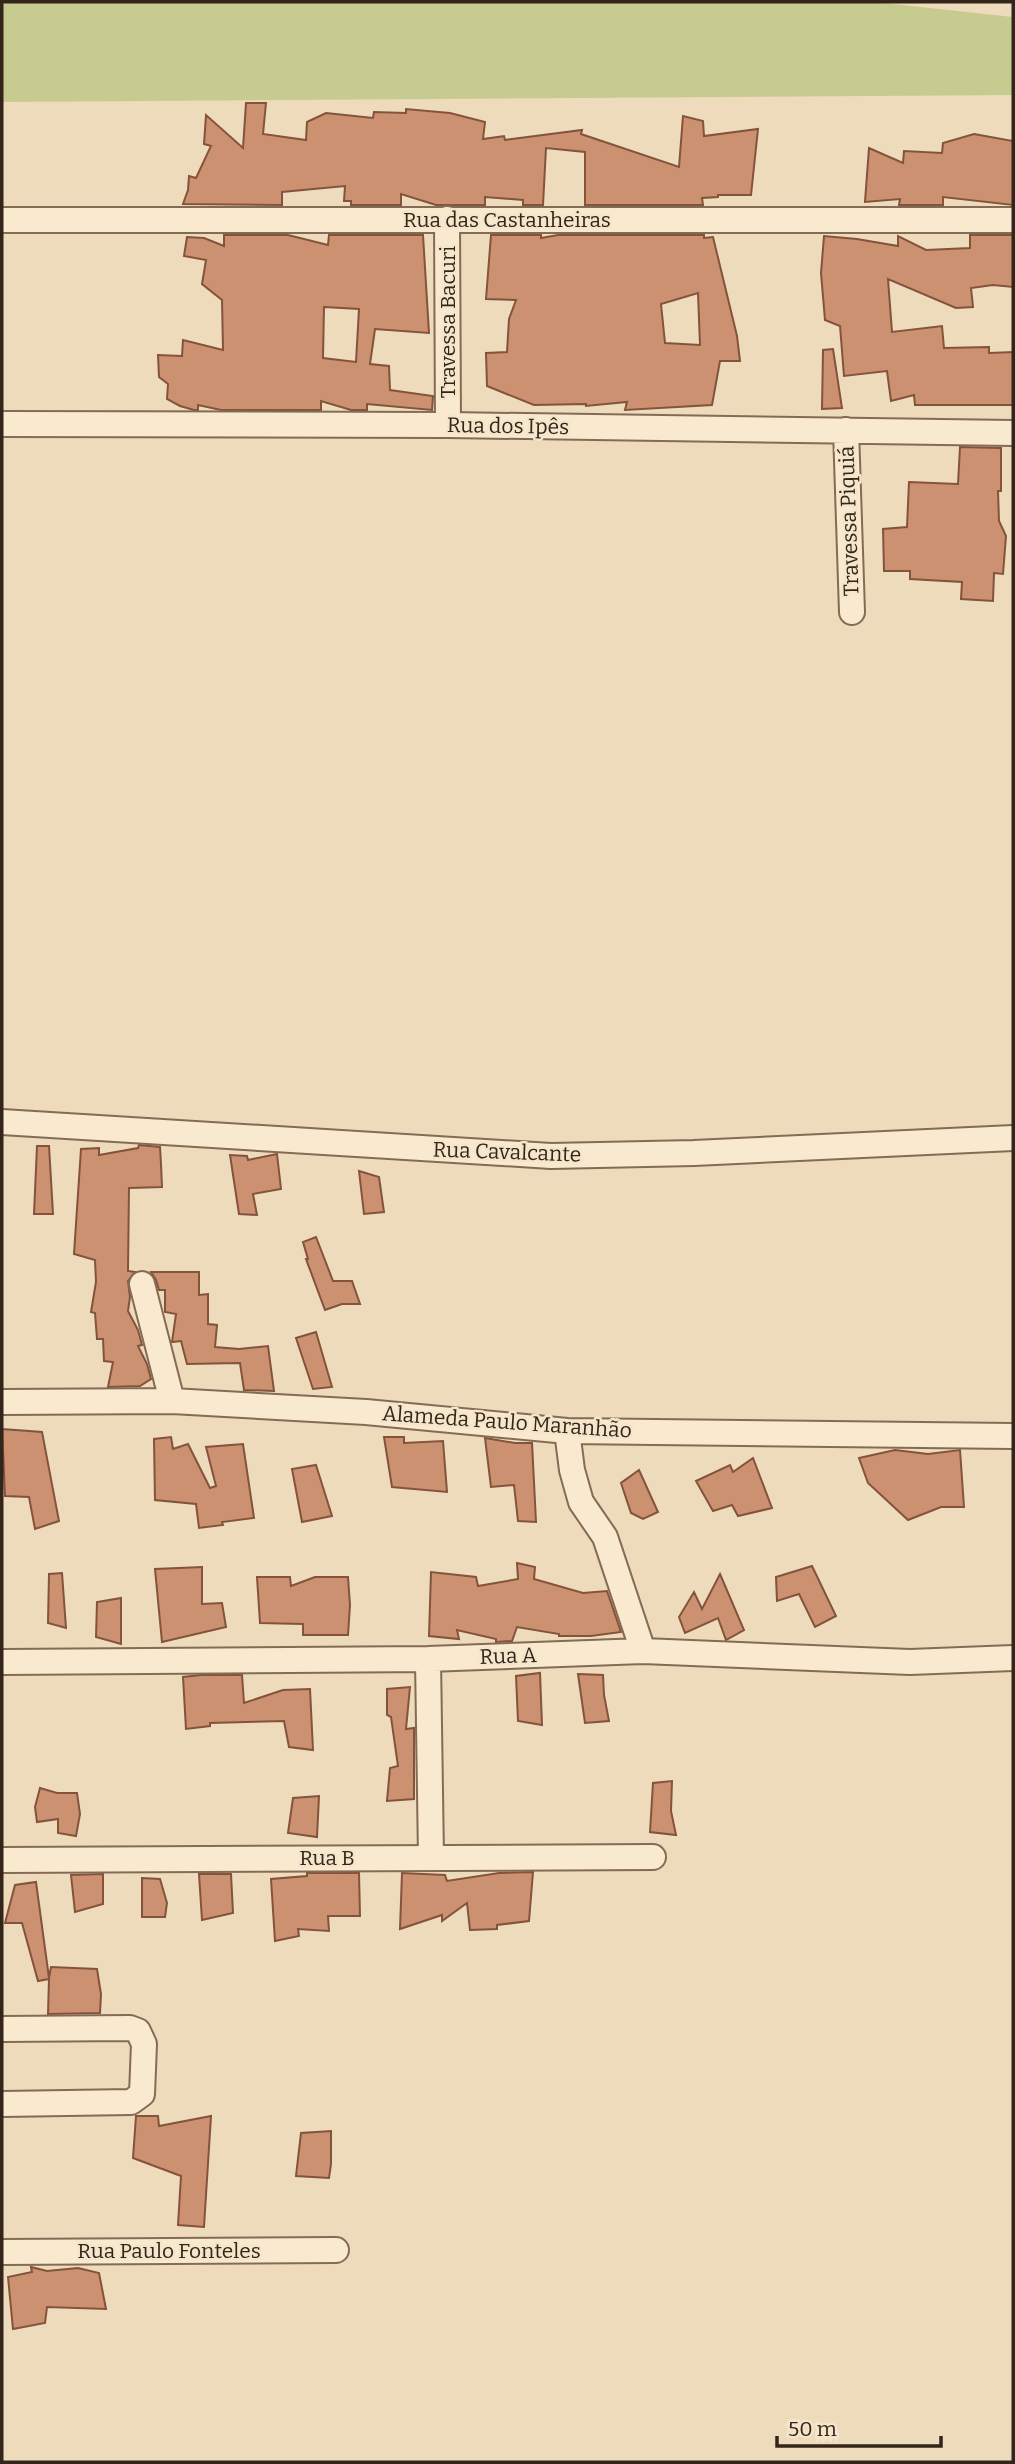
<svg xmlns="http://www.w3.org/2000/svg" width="1015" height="2464" viewBox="0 0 1015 2464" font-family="Bitter,serif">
  <rect width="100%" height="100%" fill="#eddbbb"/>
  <path fill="#c8cb90" d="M 2,2 L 874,2 L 1013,17 L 1013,95 L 2,102 Z"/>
  <path fill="#cc9171" stroke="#84533b" stroke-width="2" fill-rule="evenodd" d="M 246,103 L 266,103 L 263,134 L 306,140 L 307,122 L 326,113 L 373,118 L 374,112 L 406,113 L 406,109 L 450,113 L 485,122 L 483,139 L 504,136 L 505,140 L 582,130 L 581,134 L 679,167 L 683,116 L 703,121 L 704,136 L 758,129 L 751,195 L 718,195 L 718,197 L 702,198 L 703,205 L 585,205 L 585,152 L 546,148 L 543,205 L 523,205 L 523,200 L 485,197 L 485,205 L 436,205 L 401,194 L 401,205 L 351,205 L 351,201 L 344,201 L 345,186 L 282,192 L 282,205 L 183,204 L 188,190 L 189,176 L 196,178 L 211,146 L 204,144 L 206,115 L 243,148 Z
    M 974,134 L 1013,141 L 1013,205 L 943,197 L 943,205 L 899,205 L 900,199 L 865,202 L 869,148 L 903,163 L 904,151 L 942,153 L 943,143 Z
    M 224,235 L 288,235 L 328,245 L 329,235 L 423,235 L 429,333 L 375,329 L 370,364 L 389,366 L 390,390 L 433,396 L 432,410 L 367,404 L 367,410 L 351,410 L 321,401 L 321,410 L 221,410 L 198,405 L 198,410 L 194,410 L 180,406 L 167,399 L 168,384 L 159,377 L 158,355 L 182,356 L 183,340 L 223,350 L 222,300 L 202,284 L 206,260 L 184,256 L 187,237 L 204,238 L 224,246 ZM 324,307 L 359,309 L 356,362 L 323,358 Z
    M 491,235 L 541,235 L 541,238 L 558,235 L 704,235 L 704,238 L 713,237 L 737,336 L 740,361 L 720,361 L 712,405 L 625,410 L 627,402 L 586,406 L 586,404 L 534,405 L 487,386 L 486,353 L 507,352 L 509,319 L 516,300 L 486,299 ZM 698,293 L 700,345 L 665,343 L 661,304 Z
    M 970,235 L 1013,235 L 1013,287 L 993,285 L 971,288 L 973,307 L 956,308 L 888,279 L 892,332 L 942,326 L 944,348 L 989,347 L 989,353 L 1013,352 L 1013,405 L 915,405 L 914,395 L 891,401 L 887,371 L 844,376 L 840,326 L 825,320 L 821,273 L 824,236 L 857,239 L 898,246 L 898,236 L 926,250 L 970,248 Z
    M 833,349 L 842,408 L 822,409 L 823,350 Z
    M 960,447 L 1001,448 L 1001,491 L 998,491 L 999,521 L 1006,536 L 1003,574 L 994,573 L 993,601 L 961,599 L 962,582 L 910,579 L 910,571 L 884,571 L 883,529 L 907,527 L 909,482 L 958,484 Z
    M 139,1145 L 160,1147 L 161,1164 L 162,1187 L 129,1188 L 128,1271 L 135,1272 L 128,1281 L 130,1297 L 128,1311 L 138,1330 L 142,1345 L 138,1346 L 147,1364 L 151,1379 L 140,1386 L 108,1387 L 113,1362 L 104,1361 L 103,1339 L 97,1339 L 95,1313 L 91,1312 L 96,1282 L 95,1260 L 74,1254 L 81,1149 L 99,1148 L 99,1155 L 138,1148 Z
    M 37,1146 L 49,1146 L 53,1214 L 34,1214 Z
    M 277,1154 L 281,1189 L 253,1194 L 257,1215 L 239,1214 L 230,1155 L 247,1156 L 248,1160 Z
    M 359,1171 L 379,1177 L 384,1212 L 364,1214 Z
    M 316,1237 L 333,1281 L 352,1281 L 360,1304 L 342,1304 L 325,1310 L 306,1259 L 308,1259 L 303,1242 Z
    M 151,1272 L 199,1272 L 199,1295 L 208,1294 L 208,1324 L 217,1325 L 215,1347 L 239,1349 L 268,1346 L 274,1391 L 244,1390 L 240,1363 L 187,1364 L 181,1341 L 172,1342 L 176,1314 L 165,1312 L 165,1290 L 159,1290 L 156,1280 Z
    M 316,1332 L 332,1387 L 313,1389 L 296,1338 Z
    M 2,1429 L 42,1432 L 59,1521 L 35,1529 L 29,1497 L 5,1496 Z
    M 171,1437 L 173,1449 L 188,1444 L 210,1488 L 216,1486 L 206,1447 L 243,1444 L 254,1518 L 222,1522 L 223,1525 L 199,1528 L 196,1504 L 155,1500 L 154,1439 Z
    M 384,1437 L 404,1437 L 404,1443 L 443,1441 L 447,1492 L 392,1487 Z
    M 485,1438 L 515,1443 L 532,1443 L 536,1522 L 518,1521 L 514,1485 L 491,1487 Z
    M 895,1450 L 928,1454 L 960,1450 L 964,1507 L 941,1507 L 908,1520 L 868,1483 L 859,1458 Z
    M 753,1458 L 772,1508 L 738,1516 L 732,1505 L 713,1511 L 696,1481 L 730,1465 L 733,1472 Z
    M 316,1465 L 332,1516 L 302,1522 L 292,1469 Z
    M 639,1470 L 658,1512 L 643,1519 L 631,1513 L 621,1483 Z
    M 517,1563 L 535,1567 L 534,1579 L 583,1593 L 607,1591 L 621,1632 L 591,1636 L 559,1636 L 559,1634 L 517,1627 L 512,1641 L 496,1642 L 496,1639 L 457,1630 L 459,1639 L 429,1636 L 431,1572 L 476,1577 L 478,1586 L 518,1579 Z
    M 812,1566 L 836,1616 L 815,1627 L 799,1594 L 777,1601 L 776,1577 Z
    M 202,1567 L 202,1604 L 222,1603 L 226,1627 L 162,1642 L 155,1569 Z
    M 62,1573 L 66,1628 L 48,1623 L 49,1574 Z
    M 720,1574 L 744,1630 L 726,1640 L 718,1618 L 685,1633 L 679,1617 L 694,1592 L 702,1609 Z
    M 257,1577 L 290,1577 L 291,1586 L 315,1577 L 348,1577 L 350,1605 L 348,1635 L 303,1635 L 303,1624 L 260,1623 Z
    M 121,1598 L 121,1644 L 96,1637 L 97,1602 Z
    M 540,1673 L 542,1725 L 518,1721 L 516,1676 Z
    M 578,1674 L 603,1675 L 604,1695 L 609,1721 L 585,1723 Z
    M 201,1675 L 242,1675 L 244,1703 L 283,1690 L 310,1689 L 313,1750 L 289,1747 L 284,1721 L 210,1723 L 210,1726 L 186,1729 L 183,1677 Z
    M 410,1687 L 406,1729 L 414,1728 L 414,1799 L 387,1801 L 390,1768 L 398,1766 L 391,1717 L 387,1715 L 387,1689 Z
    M 672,1781 L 671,1811 L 676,1835 L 650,1832 L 653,1783 Z
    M 40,1788 L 57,1793 L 77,1793 L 80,1814 L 76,1836 L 58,1833 L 58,1819 L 37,1822 L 35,1807 Z
    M 319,1796 L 317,1837 L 288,1833 L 293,1798 Z
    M 533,1872 L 529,1921 L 497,1925 L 497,1929 L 470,1930 L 467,1903 L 442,1921 L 442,1915 L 400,1929 L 402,1873 L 445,1875 L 447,1881 L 499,1873 Z
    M 307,1873 L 359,1873 L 360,1916 L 328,1916 L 329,1931 L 298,1929 L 299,1936 L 275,1941 L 271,1879 L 307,1876 Z
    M 103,1874 L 103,1904 L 75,1912 L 71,1875 Z
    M 199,1874 L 231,1874 L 233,1913 L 202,1920 Z
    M 142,1878 L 160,1879 L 167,1903 L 165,1917 L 142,1917 Z
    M 36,1882 L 49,1978 L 51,1967 L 97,1969 L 101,1994 L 100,2013 L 48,2014 L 49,1979 L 38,1981 L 22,1923 L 5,1923 L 15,1885 Z
    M 136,2116 L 158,2116 L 159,2126 L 211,2116 L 204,2227 L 178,2225 L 181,2176 L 133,2158 Z
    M 331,2131 L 331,2164 L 329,2178 L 296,2176 L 301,2133 Z
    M 31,2267 L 47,2271 L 78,2268 L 99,2273 L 106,2309 L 47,2307 L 45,2323 L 13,2329 L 8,2277 L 32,2272 Z"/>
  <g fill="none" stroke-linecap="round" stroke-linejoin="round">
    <g stroke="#846b55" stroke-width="28">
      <path id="minor" d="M 447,219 L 448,425
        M 2,220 L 1013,220
        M 2,424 L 448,425 L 1013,433
        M 846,430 L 852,612
        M 2,1122 L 551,1156 L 694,1153 L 1013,1138
        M 142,1284 L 172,1401
        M 2,1402 L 172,1401 L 366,1412 L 567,1431 L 1013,1436
        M 567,1431 L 572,1470 L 581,1502 L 605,1537 L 643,1651
        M 428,1659 L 431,1858
        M 2,1662 L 428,1659 L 643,1651 L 910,1662 L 1013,1658
        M 2,1860 L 653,1857
        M 2,2029 L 130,2028 L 138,2031 L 144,2044 L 142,2094 L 131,2102 L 2,2104
        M 2,2252 L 336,2250"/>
    </g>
    <use href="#minor" stroke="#f9e9ce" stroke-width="24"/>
  </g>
  <g text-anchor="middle" stroke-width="5" stroke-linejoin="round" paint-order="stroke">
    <g font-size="21" fill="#33251a" stroke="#f5e6cb">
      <text x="507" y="227">Rua das Castanheiras</text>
      <text transform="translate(448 322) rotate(-90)" y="7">Travessa Bacuri</text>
      <text transform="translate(508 426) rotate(1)" y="7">Rua dos Ipês</text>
      <text transform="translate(849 521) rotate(-92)" y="7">Travessa Piquiá</text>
      <text transform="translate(507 1152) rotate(2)" y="7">Rua Cavalcante</text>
      <text transform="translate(507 1422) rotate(4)" y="7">Alameda Paulo Maranhão</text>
      <text transform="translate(508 1656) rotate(-2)" y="7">Rua A</text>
      <text x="327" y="1865">Rua B</text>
      <text x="169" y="2258">Rua Paulo Fonteles</text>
    </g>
  </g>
  <rect width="1015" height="2464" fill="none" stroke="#33251a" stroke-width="7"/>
  <path d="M777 2436v10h164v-10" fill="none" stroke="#33251a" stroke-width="3.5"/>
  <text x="788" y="2436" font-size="21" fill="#33251a" stroke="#f5e6cb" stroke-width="5" paint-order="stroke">50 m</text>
</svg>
